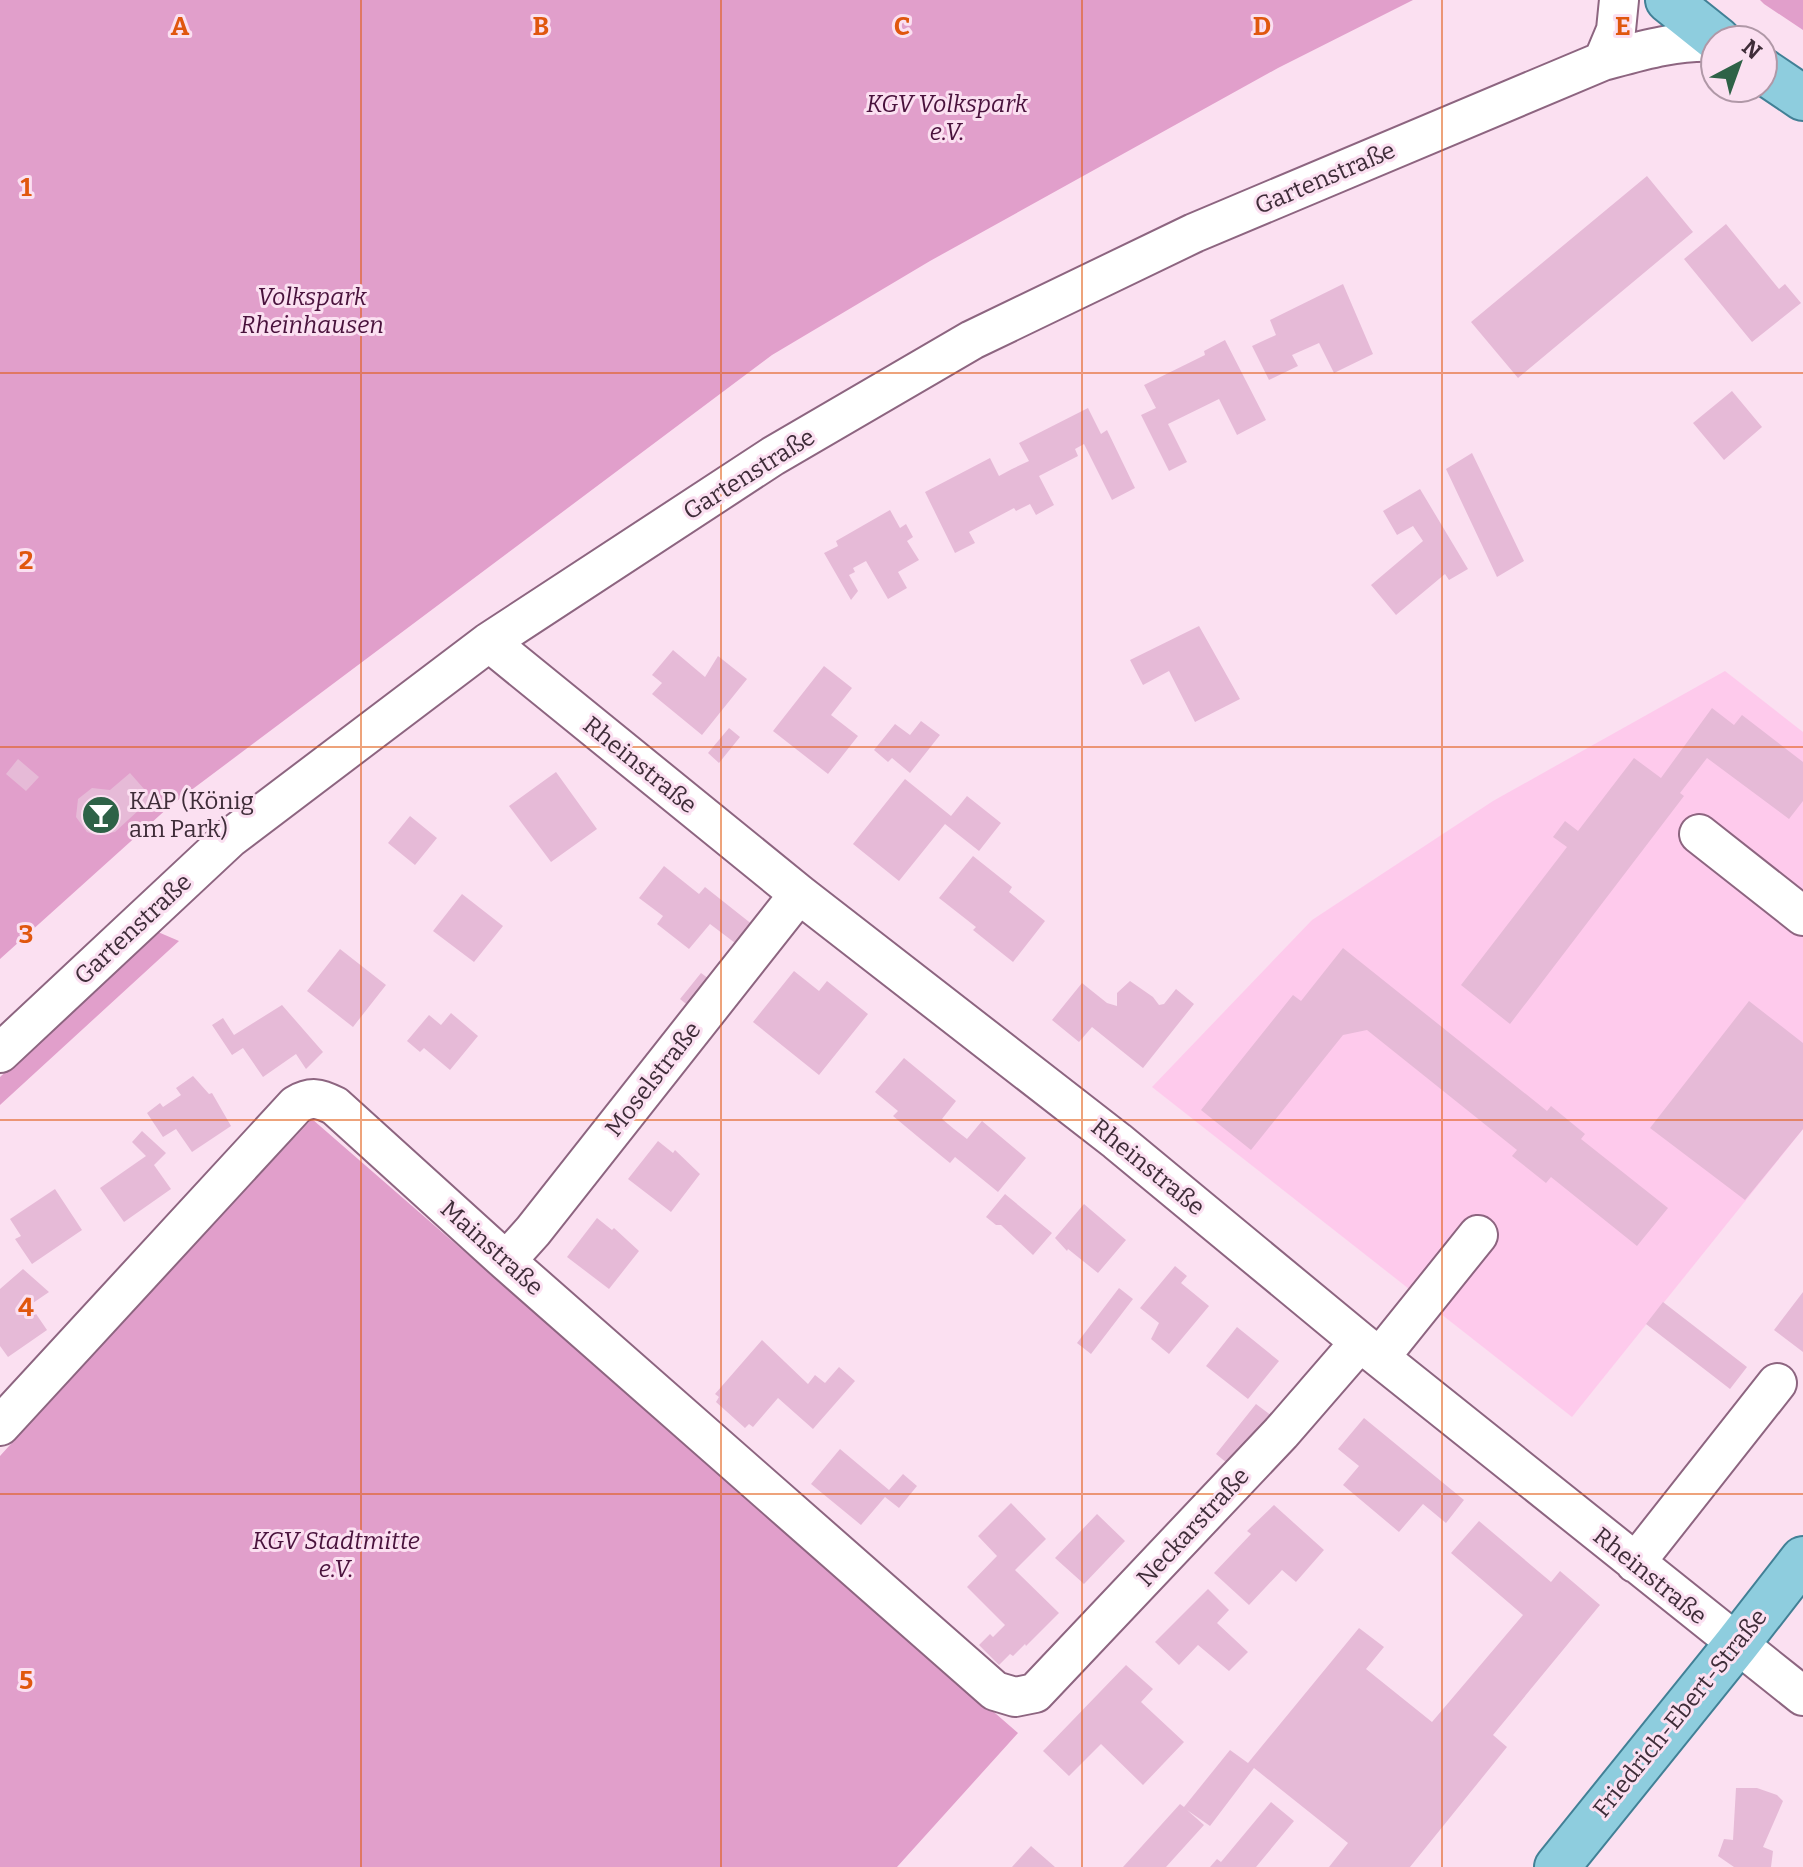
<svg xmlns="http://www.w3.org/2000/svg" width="1803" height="1867" viewBox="0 0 1803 1867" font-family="Bitter,serif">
  <rect width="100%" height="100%" fill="#fbe0f1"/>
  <path fill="#fecaec" d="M 1725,671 L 1803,732 L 1803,1129 L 1572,1417 L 1152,1087 L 1312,920 L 1493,801 Z"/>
  <path fill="#e19fcb" d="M 0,0 L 1413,0 L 1278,68 L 930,261 L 772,355 L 170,806 L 0,959 Z
    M 1760,0 L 1803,0 L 1803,30 L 1764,4 Z
    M 158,932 L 179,941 L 0,1105 L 0,1077 Z
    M 312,1119 L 1018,1733 L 897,1867 L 0,1867 L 0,1456 L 134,1308 Z"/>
  <path fill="#e6bad7" d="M 1647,176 L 1693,232 L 1518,378 L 1471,322 Z
    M 1726,224 L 1779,289 L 1785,284 L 1801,303 L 1752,342 L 1684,259 Z
    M 1343,284 L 1373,354 L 1334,373 L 1319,343 L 1292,355 L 1298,366 L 1269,380 L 1252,346 L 1276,335 L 1270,320 Z
    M 1225,340 L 1266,420 L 1237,435 L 1219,399 L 1168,424 L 1187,462 L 1169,471 L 1141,415 L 1156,408 L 1144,385 L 1205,355 L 1204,351 Z
    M 1732,391 L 1762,427 L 1724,460 L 1693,423 Z
    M 1088,408 L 1101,434 L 1107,430 L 1135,488 L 1112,500 L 1084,444 L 1075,449 L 1078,456 L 1039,476 L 1054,505 L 1036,515 L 1030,504 L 1016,511 L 1014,508 L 969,532 L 975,543 L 955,553 L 925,492 L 990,458 L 999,476 L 1012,469 L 1029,461 L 1019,443 Z
    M 1472,453 L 1524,561 L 1497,577 L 1446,469 Z
    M 1420,489 L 1468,569 L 1449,580 L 1445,574 L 1396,615 L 1371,585 L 1423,541 L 1413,526 L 1397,535 L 1383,511 Z
    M 890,510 L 900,528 L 906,524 L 913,537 L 907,541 L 919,560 L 898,572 L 907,588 L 888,599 L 866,561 L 853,568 L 855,572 L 849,575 L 858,591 L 851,600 L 824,553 L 838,546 L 836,541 Z
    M 1199,626 L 1240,699 L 1195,722 L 1169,671 L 1143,685 L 1130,660 Z
    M 673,650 L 705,677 L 718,656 L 747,679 L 702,735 L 652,694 L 662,683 L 652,675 Z
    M 824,666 L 852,688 L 831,715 L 858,736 L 828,774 L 773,731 Z
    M 1712,708 L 1734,725 L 1742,715 L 1803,762 L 1803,801 L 1789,819 L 1707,758 L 1680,793 L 1684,796 L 1510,1024 L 1461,985 L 1567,847 L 1553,837 L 1565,821 L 1578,831 L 1634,758 L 1661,778 Z
    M 921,721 L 940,735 L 910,773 L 892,758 L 888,762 L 874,750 L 895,724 L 910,735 Z
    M 729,728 L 740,737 L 719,763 L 708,753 Z
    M 18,759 L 39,777 L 26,791 L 6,774 Z
    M 556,772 L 597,829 L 551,862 L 509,806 Z
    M 130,773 L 152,798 L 115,832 L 96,835 L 87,832 L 76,817 L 78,799 L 92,788 L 110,790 Z
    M 905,779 L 951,816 L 967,796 L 1001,823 L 979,851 L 945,824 L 899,881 L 853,844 Z
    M 410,816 L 437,838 L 415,865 L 388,843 Z
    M 973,856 L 1012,887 L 1009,892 L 1045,921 L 1013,962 L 973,930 L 976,927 L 939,898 Z
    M 664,866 L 699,894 L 705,887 L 758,929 L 743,949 L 710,924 L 689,949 L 657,924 L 663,916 L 639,898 Z
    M 462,894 L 503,926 L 474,962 L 433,931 Z
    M 1343,948 L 1547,1111 L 1551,1106 L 1585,1134 L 1581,1139 L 1668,1208 L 1637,1246 L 1551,1177 L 1546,1183 L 1512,1156 L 1517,1150 L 1367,1030 L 1343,1035 L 1251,1150 L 1201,1110 L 1293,995 L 1301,1001 Z
    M 340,949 L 386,985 L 353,1027 L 307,991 Z
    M 794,971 L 819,991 L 827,981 L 868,1014 L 819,1075 L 753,1022 Z
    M 701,973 L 716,984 L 695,1011 L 680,999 Z
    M 1130,981 L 1153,997 L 1159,1005 L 1164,1004 L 1176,989 L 1194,1004 L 1143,1068 L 1092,1027 L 1079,1042 L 1052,1020 L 1082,983 L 1107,1003 L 1117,1006 L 1117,993 Z
    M 1749,1001 L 1803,1043 L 1803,1129 L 1745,1200 L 1650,1128 Z
    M 282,1005 L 323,1052 L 306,1069 L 296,1054 L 263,1077 L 243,1048 L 232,1055 L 212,1025 L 223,1018 L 234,1035 Z
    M 451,1013 L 478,1036 L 450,1070 L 424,1048 L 420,1052 L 407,1041 L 429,1015 L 441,1025 Z
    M 904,1058 L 956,1101 L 942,1119 L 954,1129 L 967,1139 L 982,1121 L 1026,1158 L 998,1192 L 955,1157 L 950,1163 L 923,1141 L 893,1116 L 898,1111 L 875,1092 Z
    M 193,1076 L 209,1094 L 212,1093 L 231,1126 L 192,1152 L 176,1129 L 163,1137 L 147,1113 L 160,1103 L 163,1107 L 181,1095 L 176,1088 Z
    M 142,1131 L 166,1153 L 154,1165 L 171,1189 L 124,1222 L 100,1188 L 146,1156 L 132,1142 Z
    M 658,1141 L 673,1153 L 675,1150 L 700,1174 L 671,1212 L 628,1179 Z
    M 55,1189 L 82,1230 L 32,1264 L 15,1239 L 21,1236 L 10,1219 Z
    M 1005,1194 L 1052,1233 L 1033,1255 L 1001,1225 L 996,1225 L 986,1217 Z
    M 1084,1204 L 1126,1240 L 1098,1273 L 1068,1249 L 1067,1251 L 1055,1238 Z
    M 597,1218 L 612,1230 L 614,1228 L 639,1251 L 609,1289 L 567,1257 Z
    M 1175,1266 L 1187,1276 L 1181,1283 L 1209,1306 L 1169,1354 L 1151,1339 L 1159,1323 L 1140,1308 Z
    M 23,1269 L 49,1292 L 30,1305 L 47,1330 L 8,1357 L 0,1346 L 0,1289 Z
    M 1119,1288 L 1133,1299 L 1091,1354 L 1077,1343 Z
    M 1803,1292 L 1803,1352 L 1774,1330 Z
    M 1663,1302 L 1747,1367 L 1730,1389 L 1646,1324 Z
    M 1237,1327 L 1279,1361 L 1248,1399 L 1206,1366 Z
    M 762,1340 L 808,1384 L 815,1375 L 825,1383 L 839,1367 L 855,1381 L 813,1429 L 778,1398 L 753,1427 L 749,1424 L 745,1428 L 716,1402 L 719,1397 L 715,1394 Z
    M 1256,1404 L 1272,1416 L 1227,1463 L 1216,1454 Z
    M 1364,1418 L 1464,1500 L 1446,1523 L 1423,1504 L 1399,1532 L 1343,1485 L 1359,1466 L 1338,1449 Z
    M 840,1449 L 889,1490 L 903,1474 L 917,1486 L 899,1508 L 885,1497 L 861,1525 L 811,1484 Z
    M 1011,1503 L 1046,1539 L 1015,1570 L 1059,1613 L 1026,1646 L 1025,1644 L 1013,1656 L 1010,1654 L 999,1665 L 979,1645 L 990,1634 L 993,1637 L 1005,1625 L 967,1587 L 997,1556 L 978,1536 Z
    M 1274,1505 L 1324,1550 L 1296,1582 L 1282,1570 L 1249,1605 L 1214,1573 L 1251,1534 L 1247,1531 Z
    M 1097,1514 L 1125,1541 L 1084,1584 L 1055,1558 Z
    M 1479,1521 L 1551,1582 L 1560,1571 L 1600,1605 L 1493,1735 L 1507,1747 L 1410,1867 L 1329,1867 L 1348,1843 L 1254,1768 L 1210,1826 L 1187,1810 L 1204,1825 L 1166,1867 L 1123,1867 L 1180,1804 L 1184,1807 L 1230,1750 L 1248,1763 L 1359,1628 L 1384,1647 L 1366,1669 L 1432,1722 L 1523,1615 L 1451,1553 Z
    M 1208,1589 L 1229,1610 L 1217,1623 L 1248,1652 L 1229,1671 L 1198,1645 L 1179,1665 L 1155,1642 Z
    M 1126,1665 L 1153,1689 L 1141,1702 L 1184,1742 L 1143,1785 L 1101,1744 L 1069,1776 L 1043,1751 Z
    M 1736,1788 L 1757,1788 L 1777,1795 L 1783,1801 L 1763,1847 L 1773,1851 L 1771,1867 L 1734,1867 L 1718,1856 L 1724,1839 L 1733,1840 Z
    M 1271,1802 L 1294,1821 L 1256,1867 L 1210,1867 L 1217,1859 L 1221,1862 Z
    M 1031,1846 L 1055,1867 L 1012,1867 Z"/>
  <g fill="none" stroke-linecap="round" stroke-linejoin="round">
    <g stroke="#8d6580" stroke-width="42">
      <path id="minor" d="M 1603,61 L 1616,30 L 1619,0
        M 489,642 L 799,894 L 1117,1141 L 1360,1342 L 1803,1696
        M 1699,834 L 1803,916
        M 0,1053 L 230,838 L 489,642 L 773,456 L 972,340 L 1194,233 L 1603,61 C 1640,51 1676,40 1715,42
        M 506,1261 L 533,1231 L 799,894
        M 1380,1357 L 1478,1235
        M 0,1426 L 296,1105 C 311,1096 319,1098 335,1106 L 506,1261 L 995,1691 L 1015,1697 L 1035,1693 L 1281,1433 L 1360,1342
        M 1635,1563 L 1777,1383"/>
    </g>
    <g stroke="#428096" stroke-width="48">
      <path id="major" d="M 1668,0 L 1718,40
        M 1763,71 L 1803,98
        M 1557,1867 L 1736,1645 L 1803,1559"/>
    </g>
    <use href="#minor" stroke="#fff" stroke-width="38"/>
    <use href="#major" stroke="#8ecdde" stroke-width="44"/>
  </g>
  <path fill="none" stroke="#e0570e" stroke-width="2" stroke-opacity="0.55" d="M 361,0 L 361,1867M 721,0 L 721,1867M 1082,0 L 1082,1867M 1442,0 L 1442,1867M 0,373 L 1803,373M 0,747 L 1803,747M 0,1120 L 1803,1120M 0,1494 L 1803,1494"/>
  <defs>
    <g id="bar-disc" transform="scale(2)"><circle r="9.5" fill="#2e6247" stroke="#fbe0f1"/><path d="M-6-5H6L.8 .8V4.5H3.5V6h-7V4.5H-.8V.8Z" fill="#fff"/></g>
  </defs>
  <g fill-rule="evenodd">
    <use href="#bar-disc" x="101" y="815"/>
  </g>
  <g text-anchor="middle" stroke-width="6" stroke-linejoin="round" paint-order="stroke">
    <g font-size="24" font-style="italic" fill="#49123c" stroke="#fbe0f1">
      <text x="947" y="112">KGV Volkspark<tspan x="947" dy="28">e.V.</tspan></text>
      <text x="312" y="305">Volkspark<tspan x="312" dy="28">Rheinhausen</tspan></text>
      <text x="336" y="1549">KGV Stadtmitte<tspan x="336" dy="28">e.V.</tspan></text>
    </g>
    <g font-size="24" fill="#3f2d39" stroke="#fbe0f1">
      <text transform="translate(1325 178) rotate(-23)" y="8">Gartenstraße</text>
      <text transform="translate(749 474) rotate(-32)" y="8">Gartenstraße</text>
      <text transform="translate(640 765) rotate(39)" y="8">Rheinstraße</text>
      <text transform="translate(133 929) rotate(-43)" y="8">Gartenstraße</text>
      <text transform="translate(653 1079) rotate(-52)" y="8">Moselstraße</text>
      <text transform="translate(1148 1167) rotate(39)" y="8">Rheinstraße</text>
      <text transform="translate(492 1248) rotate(42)" y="8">Mainstraße</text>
      <text transform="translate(1193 1527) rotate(-47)" y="8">Neckarstraße</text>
      <text transform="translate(1650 1576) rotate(39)" y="8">Rheinstraße</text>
      <text transform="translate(1680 1713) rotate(-51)" y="8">Friedrich-Ebert-Straße</text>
    </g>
    <g font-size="24" fill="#3f2d39" stroke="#fbe0f1" text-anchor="start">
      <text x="129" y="809">KAP (König<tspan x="129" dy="28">am Park)</tspan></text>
    </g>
  </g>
  <g font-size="26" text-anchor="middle" font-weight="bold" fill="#e0570e" stroke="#fbe0f1" stroke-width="6" stroke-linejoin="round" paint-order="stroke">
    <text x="180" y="35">A</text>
    <text x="541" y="35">B</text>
    <text x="902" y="35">C</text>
    <text x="1262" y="35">D</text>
    <text x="1623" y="35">E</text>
    <text x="26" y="196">1</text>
    <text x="26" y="569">2</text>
    <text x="26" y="943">3</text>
    <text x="26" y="1316">4</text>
    <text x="26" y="1689">5</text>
  </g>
  <g transform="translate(1739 64) rotate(41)"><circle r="38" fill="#fbe0f1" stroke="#b098a7" stroke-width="2"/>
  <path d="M0-6L14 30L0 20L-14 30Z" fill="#2e6247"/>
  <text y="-12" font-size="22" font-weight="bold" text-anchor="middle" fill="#3f2d39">N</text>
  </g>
</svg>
